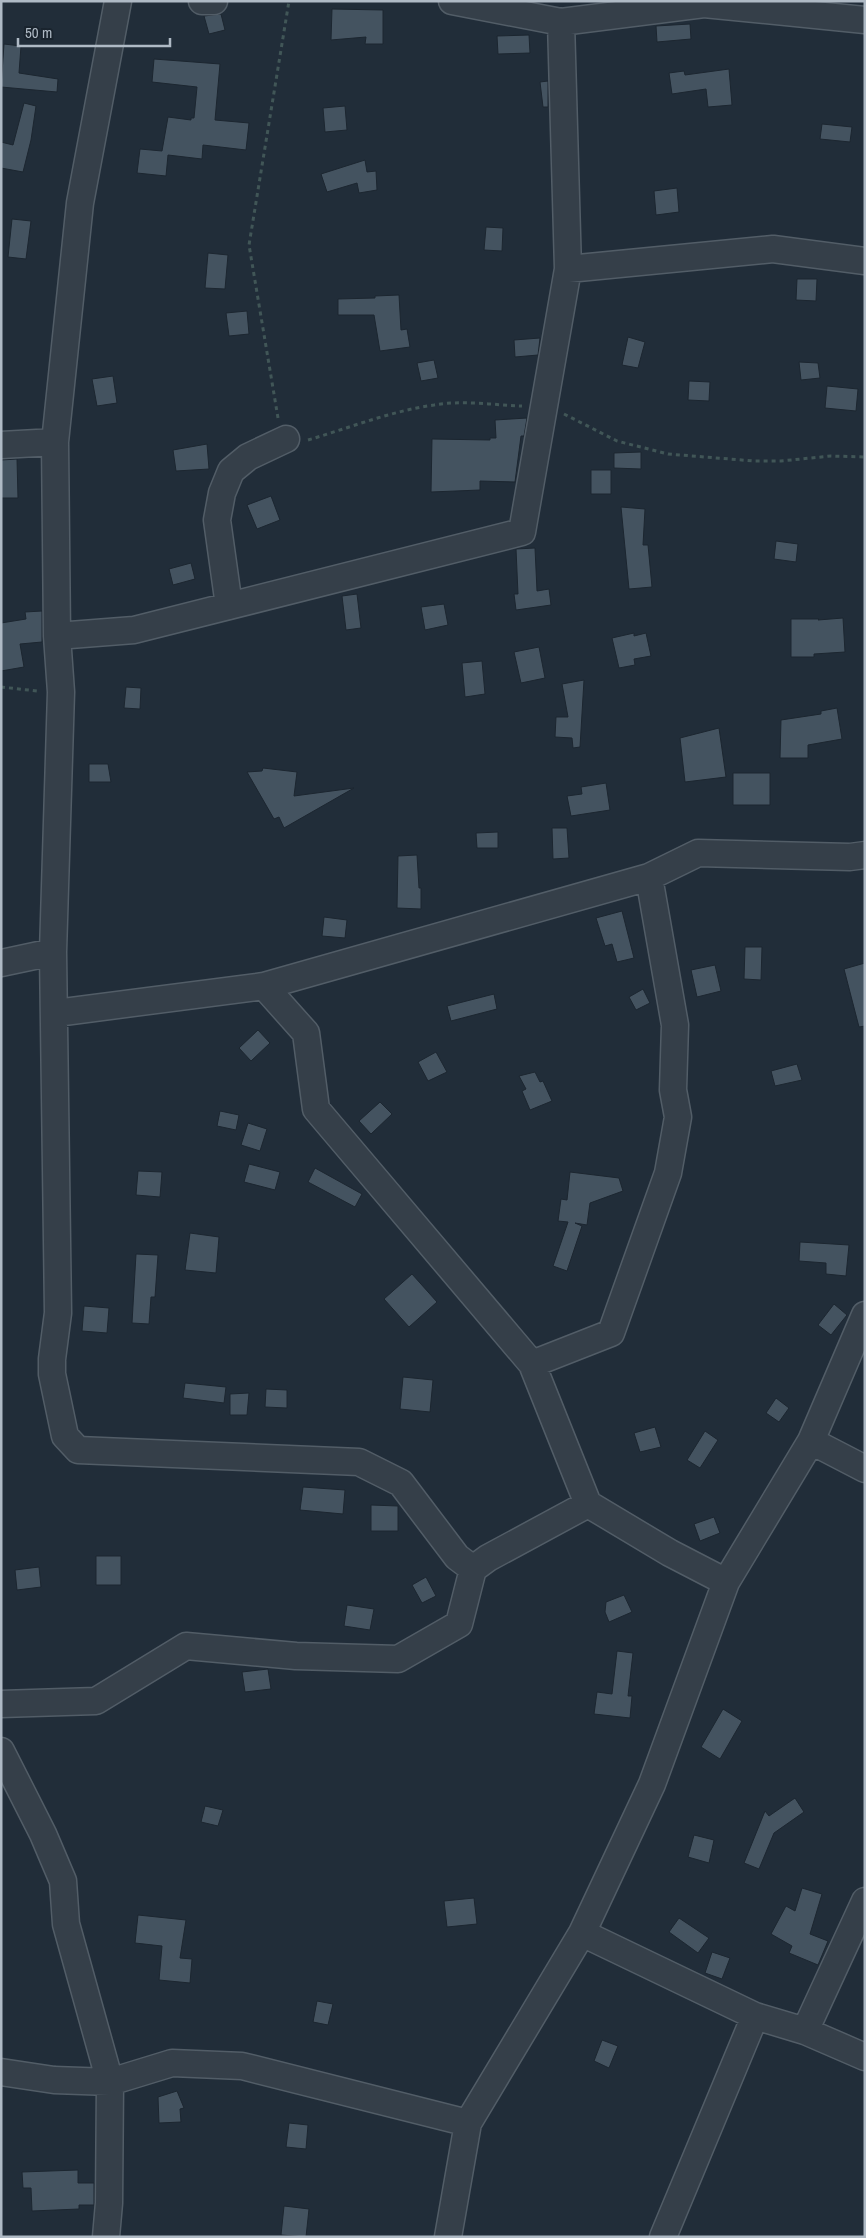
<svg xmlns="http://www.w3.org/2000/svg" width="866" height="2238" viewBox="0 0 866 2238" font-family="'Archivo Narrow',sans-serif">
  <rect width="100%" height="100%" fill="#212d39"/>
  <path fill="#445360" stroke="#1c2630" d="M 332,9 L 383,10 L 383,44 L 365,44 L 366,37 L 331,40 Z
    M 221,14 L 225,30 L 209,34 L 204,16 Z
    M 690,24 L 691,39 L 657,42 L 656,26 Z
    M 529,35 L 530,53 L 498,54 L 497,36 Z
    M 4,44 L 21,46 L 19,73 L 58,79 L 57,92 L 1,87 Z
    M 154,59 L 220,64 L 215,120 L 249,123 L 246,150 L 203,145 L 202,159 L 168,155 L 166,176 L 137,173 L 140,149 L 162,151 L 168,117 L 191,120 L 191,118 L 194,118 L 197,87 L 152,82 Z
    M 729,69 L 732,105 L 708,107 L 706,89 L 672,94 L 669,73 L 684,71 L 685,75 Z
    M 548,81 L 548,107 L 543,107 L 540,82 Z
    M 24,103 L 36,106 L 31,140 L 23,172 L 1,168 L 1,142 L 13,145 Z
    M 345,106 L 347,130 L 325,132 L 323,108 Z
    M 822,124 L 852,127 L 850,142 L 820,139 Z
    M 365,160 L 367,172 L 376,171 L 377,190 L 359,193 L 357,183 L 327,192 L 321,174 Z
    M 677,188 L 679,212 L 656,215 L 654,191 Z
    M 12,219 L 31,221 L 26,259 L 8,257 Z
    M 486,227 L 503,228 L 502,251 L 484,250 Z
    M 208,253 L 228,255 L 225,289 L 205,288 Z
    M 797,279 L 817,279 L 816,301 L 796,300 Z
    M 399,295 L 401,330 L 407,329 L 410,347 L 380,351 L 374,315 L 338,315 L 338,299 L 375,298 L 375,296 Z
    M 247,311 L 249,334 L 229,336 L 226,313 Z
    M 628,337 L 645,342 L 638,368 L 622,365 Z
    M 540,338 L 538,355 L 515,357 L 514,340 Z
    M 434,360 L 438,378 L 421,381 L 417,363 Z
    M 799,362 L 818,363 L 820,378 L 801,380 Z
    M 113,376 L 117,403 L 97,406 L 92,379 Z
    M 689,381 L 710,382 L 709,401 L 688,400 Z
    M 827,386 L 858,389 L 856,411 L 825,408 Z
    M 527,418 L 524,436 L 521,436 L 515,482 L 480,481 L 480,490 L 431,492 L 432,439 L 490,440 L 490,438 L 496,438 L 495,420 Z
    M 207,444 L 209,469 L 176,471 L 173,450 Z
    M 641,452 L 641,469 L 614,468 L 614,453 Z
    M 17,459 L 18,498 L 1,498 L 1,460 Z
    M 591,470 L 611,470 L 611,494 L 591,494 Z
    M 271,496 L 280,520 L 257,529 L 247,505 Z
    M 621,507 L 645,509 L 643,545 L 648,545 L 652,587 L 629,589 Z
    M 776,541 L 798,544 L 796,562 L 774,559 Z
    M 535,548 L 537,591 L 549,589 L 551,605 L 516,610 L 514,594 L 518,594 L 516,549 Z
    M 191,563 L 195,579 L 173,585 L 169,569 Z
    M 357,594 L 361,628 L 346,630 L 342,596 Z
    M 444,604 L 448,625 L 425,630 L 421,607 Z
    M 42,611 L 42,642 L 20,644 L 24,667 L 1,671 L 1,623 L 26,619 L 25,612 Z
    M 843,618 L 845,652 L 814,654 L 814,657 L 791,657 L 791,619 L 819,619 L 818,620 Z
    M 634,633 L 634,636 L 646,633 L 651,656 L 634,659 L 635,665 L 619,668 L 612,638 Z
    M 539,647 L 545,678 L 521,683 L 514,652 Z
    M 482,661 L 485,694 L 465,697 L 462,663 Z
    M 584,680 L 580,747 L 573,748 L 572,738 L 555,737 L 556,717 L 568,717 L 562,684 Z
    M 126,687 L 141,688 L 140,709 L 124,708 Z
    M 837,708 L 842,739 L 808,745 L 808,758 L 780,758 L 781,720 L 821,714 L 821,711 Z
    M 719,728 L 726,777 L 685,782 L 680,738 Z
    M 89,764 L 108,764 L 111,782 L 89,782 Z
    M 263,768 L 297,772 L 294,796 L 354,788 L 284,828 L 279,817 L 274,819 L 247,772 L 262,771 Z
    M 733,773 L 770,773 L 770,805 L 733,805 Z
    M 606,783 L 610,810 L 571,816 L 567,796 L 582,794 L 581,787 Z
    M 552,828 L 567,828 L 569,858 L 553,859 Z
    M 498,832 L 498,848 L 477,848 L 476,833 Z
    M 417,855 L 419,888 L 421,888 L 421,909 L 397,908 L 398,856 Z
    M 622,911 L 634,958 L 617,962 L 612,944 L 605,946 L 596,918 Z
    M 324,917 L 347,920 L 345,938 L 322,936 Z
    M 745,947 L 762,947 L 761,980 L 744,979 Z
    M 865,963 L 865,1026 L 859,1027 L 844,969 Z
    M 715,965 L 721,991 L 697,997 L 691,970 Z
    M 643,989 L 650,1003 L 636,1010 L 629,997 Z
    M 494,994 L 497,1009 L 451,1021 L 447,1006 Z
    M 258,1030 L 270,1043 L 251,1061 L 239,1048 Z
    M 436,1052 L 447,1072 L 428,1081 L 418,1062 Z
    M 797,1064 L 802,1080 L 775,1086 L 771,1071 Z
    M 535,1072 L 540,1082 L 543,1081 L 552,1101 L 530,1110 L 522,1091 L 526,1089 L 519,1076 Z
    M 380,1102 L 392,1114 L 371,1134 L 359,1121 Z
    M 220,1111 L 239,1115 L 236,1130 L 217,1126 Z
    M 248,1123 L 267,1129 L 260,1151 L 241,1145 Z
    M 249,1164 L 280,1172 L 275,1190 L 244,1182 Z
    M 315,1168 L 362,1194 L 355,1207 L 308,1182 Z
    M 138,1171 L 162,1172 L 160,1197 L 136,1195 Z
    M 570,1172 L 619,1178 L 623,1191 L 590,1203 L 587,1225 L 575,1223 L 582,1226 L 567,1271 L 553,1266 L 568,1222 L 558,1221 L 561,1199 L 567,1200 Z
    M 190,1233 L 219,1237 L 216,1273 L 185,1270 Z
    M 800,1242 L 849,1245 L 846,1276 L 826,1274 L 826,1263 L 799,1261 Z
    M 136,1254 L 158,1255 L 155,1297 L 151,1297 L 149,1324 L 132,1323 Z
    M 412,1274 L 437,1302 L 409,1327 L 384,1299 Z
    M 834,1304 L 847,1315 L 831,1335 L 818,1325 Z
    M 84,1306 L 109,1308 L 107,1333 L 82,1331 Z
    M 403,1377 L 433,1380 L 430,1412 L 400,1409 Z
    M 185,1383 L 226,1387 L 224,1403 L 183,1398 Z
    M 266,1389 L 287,1390 L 287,1408 L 265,1407 Z
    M 249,1393 L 247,1415 L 230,1415 L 230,1394 Z
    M 776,1398 L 789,1408 L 779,1422 L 766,1413 Z
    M 655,1427 L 661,1447 L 640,1452 L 634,1433 Z
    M 705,1431 L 718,1440 L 700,1468 L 687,1460 Z
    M 303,1487 L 345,1490 L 343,1514 L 300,1510 Z
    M 371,1505 L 398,1506 L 398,1531 L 371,1531 Z
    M 714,1517 L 720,1533 L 700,1541 L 694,1524 Z
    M 96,1556 L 121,1556 L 121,1585 L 96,1585 Z
    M 39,1567 L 41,1587 L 17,1590 L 15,1570 Z
    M 426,1577 L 436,1596 L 422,1603 L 412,1585 Z
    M 624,1595 L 632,1612 L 609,1622 L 605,1612 L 606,1602 Z
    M 347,1605 L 374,1609 L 370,1630 L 344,1626 Z
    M 617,1651 L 633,1653 L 628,1696 L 632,1696 L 630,1718 L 594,1714 L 597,1692 L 612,1694 Z
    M 268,1669 L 271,1689 L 245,1692 L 242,1672 Z
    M 723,1709 L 742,1721 L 720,1759 L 701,1747 Z
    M 795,1798 L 804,1812 L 774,1833 L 759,1869 L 744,1863 L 765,1811 L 769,1816 Z
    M 205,1806 L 223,1810 L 218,1826 L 201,1822 Z
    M 694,1835 L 714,1840 L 709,1863 L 688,1857 Z
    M 802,1888 L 822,1894 L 810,1934 L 828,1941 L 818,1965 L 789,1953 L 792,1946 L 771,1934 L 786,1906 L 795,1911 Z
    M 474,1898 L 477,1924 L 447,1927 L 444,1901 Z
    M 138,1915 L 186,1920 L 180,1958 L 192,1959 L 190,1983 L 159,1980 L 162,1946 L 135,1943 Z
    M 679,1918 L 709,1938 L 698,1953 L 669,1932 Z
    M 712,1952 L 730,1958 L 722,1979 L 705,1973 Z
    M 317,2001 L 333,2004 L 328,2025 L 313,2022 Z
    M 602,2040 L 618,2046 L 609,2068 L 594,2061 Z
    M 177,2091 L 184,2108 L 180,2109 L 181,2122 L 159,2123 L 158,2097 Z
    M 289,2123 L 308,2125 L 306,2149 L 286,2147 Z
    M 78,2170 L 78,2183 L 94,2183 L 94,2205 L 79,2205 L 79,2209 L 32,2211 L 31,2188 L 23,2188 L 22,2172 Z
    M 284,2206 L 309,2209 L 306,2237 L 281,2235 Z"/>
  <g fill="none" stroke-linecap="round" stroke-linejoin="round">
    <g stroke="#525d67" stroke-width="29">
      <path id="minor" d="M 118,1 L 80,203 L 55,442 L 57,636 L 61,692 L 53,952 L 58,1313 L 52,1359 L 52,1374 L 65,1436 L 78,1450 L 359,1462 L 401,1483 L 457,1557 L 473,1569
        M 202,1 L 214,1
        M 561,22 L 704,4 L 865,20
        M 568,269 L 773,249 L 865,261
        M 1,445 L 55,442
        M 229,606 L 217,520 L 222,493 L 231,471 L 248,457 L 286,439
        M 57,636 L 134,630 L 522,532 L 568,269 L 561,22 L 452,1
        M 1,963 L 53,952
        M 264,986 L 306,1033 L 316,1109 L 532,1364 L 588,1504 L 670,1553 L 726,1582
        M 56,1013 L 264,986 L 649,877 L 698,853 L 850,857 L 865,855
        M 532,1364 L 611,1333 L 668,1173 L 678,1117 L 673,1090 L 675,1025 L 649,877
        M 811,1441 L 865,1469
        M 1,1704 L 96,1701 L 186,1646 L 296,1656 L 398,1659 L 459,1624 L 473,1569 L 488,1558 L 588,1504
        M 1,1751 L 43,1834 L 63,1881 L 66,1924 L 110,2082 L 109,2203 L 106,2237
        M 582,1933 L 755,2016 L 805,2031 L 865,2057
        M 805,2031 L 865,1901
        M 1,2072 L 54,2080 L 110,2082 L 172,2063 L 242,2066 L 468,2123
        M 448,2237 L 468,2123 L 582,1933 L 652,1784 L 726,1582 L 811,1441 L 865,1315
        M 663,2237 L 755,2016"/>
    </g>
    <path stroke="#415657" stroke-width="3" stroke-dasharray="4 4" stroke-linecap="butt" d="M 564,414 L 617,441 L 668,454 L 754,461 L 781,461 L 831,456 L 865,457
      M 278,418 L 249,245 L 289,1
      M 308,440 C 349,428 391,411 434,405 C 462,400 493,405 522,406
      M 1,687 L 37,691"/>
    <use href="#minor" stroke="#353f49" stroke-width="26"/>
  </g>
  <rect width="866" height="2238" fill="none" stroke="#afbac5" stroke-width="5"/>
  <path d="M18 38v8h152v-8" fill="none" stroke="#afbac5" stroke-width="2.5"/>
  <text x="25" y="38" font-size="15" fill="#afbac5" stroke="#1a242e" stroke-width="4" paint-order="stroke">50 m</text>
</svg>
